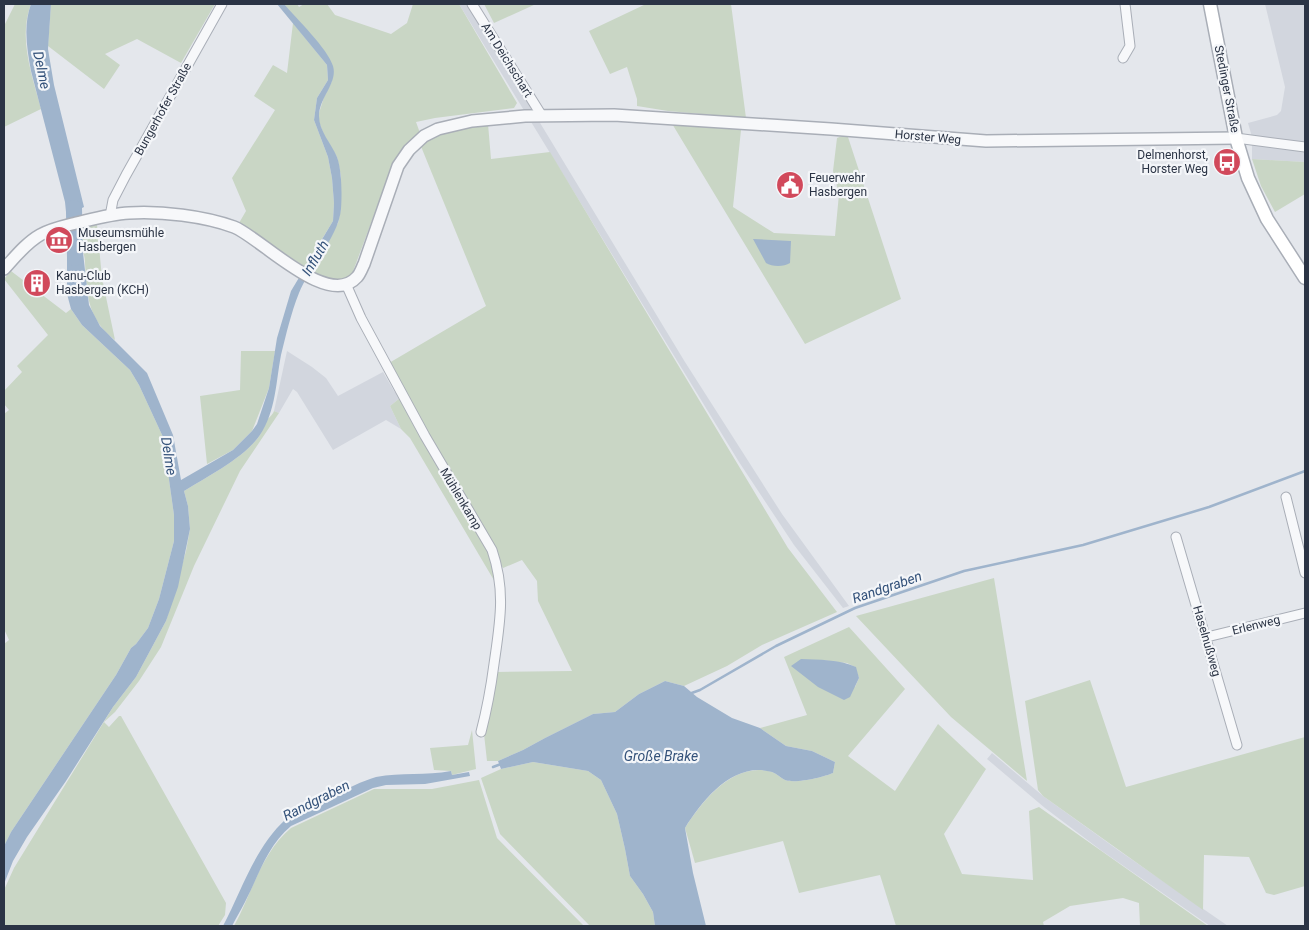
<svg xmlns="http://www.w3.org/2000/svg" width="1309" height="930" viewBox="0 0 1309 930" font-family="Roboto,sans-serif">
  <rect width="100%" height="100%" fill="#e4e7ec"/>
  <path fill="#d2d6de" d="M 459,4 L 468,4 L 685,362 L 782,514 L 849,606 L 843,608 L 794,545 L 739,462 Z
    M 1265,4 L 1305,4 L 1305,162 L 1252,159 L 1252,137 L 1248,123 L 1277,115 L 1281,111 L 1285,87 Z
    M 287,351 L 312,367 L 326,378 L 338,396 L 383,372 L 394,391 L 400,398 L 390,406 L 401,429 L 386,420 L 333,450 L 297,392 L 293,389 L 279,413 L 274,411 Z
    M 992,753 L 1043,796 L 1118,850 L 1228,926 L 1210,926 L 1102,851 L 1045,808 L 987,759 Z"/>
  <path fill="#c9d6c5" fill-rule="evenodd" d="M 15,4 L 31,4 C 18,38 32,75 41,109 L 4,127 L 4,26 Z
    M 51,4 L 215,4 L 181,63 L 137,39 L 105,54 L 120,65 L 104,89 L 48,46 Z
    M 284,4 L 297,4 L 299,7 L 304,4 L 327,4 L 335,15 L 391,34 L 407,23 L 413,4 L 459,4 L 517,103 L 514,108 L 435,118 L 416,122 L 420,133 L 389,175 L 352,274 C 338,287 325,279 310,271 L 338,223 L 341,208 L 341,176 L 337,157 L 324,135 L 319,122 L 319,113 L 324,97 L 332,81 L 333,67 Z
    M 484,4 L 536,4 L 494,23 Z
    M 646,4 L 731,4 L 746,118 L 668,111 L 637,106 L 637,99 L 627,67 L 610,74 L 589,31 Z
    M 293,23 L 327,65 L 328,80 L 317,98 L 314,120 L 328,157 L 332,178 L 334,203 L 333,221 L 305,267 L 239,223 L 246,211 L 232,178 L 275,110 L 254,96 L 273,65 L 287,73 Z
    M 671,122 L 741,130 L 733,207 L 774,233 L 835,236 L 839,194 L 833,171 L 837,138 L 847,134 L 901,299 L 805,344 Z
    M 488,124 L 491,159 L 550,152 L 788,548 L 837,612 L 762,645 L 727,666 L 684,686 L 665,681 L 639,694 L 615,712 L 593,714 L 545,738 L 523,750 L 498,761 L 487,761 L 484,734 L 496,672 L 572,671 L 538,601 L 537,581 L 522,560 L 503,568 L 389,363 L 486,306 L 420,144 L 450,129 Z
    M 1252,159 L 1305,162 L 1305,194 L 1275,212 L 1261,186 Z
    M 97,225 L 102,278 L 115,340 C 87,319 87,294 85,263 C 85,254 81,247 79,240 C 79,237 80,232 80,228 Z
    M 11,271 L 66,313 L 71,309 L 82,325 L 130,370 L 139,385 L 163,437 L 174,515 L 174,541 L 159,599 L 148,628 L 136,644 L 131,648 L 116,675 L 11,832 L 4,846 L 4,644 L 9,640 L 4,629 L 4,414 L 9,410 L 4,404 L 4,391 L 22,372 L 17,366 L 48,335 L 4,279 Z
    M 241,351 L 275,351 L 269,388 L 252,431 L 233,450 L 207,464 L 200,396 L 240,390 Z
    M 400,398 L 488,547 L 494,563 L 495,582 L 410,438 L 401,429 L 390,406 Z
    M 274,411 L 279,413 L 240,471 L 194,566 L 161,647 L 139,681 L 115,712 L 104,722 L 109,727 L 119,716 L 121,716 L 226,903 L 225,915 L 218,926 L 4,926 L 4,890 L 14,868 L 113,707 L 136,677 L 166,621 L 186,551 L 190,529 L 188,506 L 184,491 C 208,476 244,458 260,435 C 263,430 263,424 267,420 C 269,417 272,416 274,411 Z
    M 994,578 L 1027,781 L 951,717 L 856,616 Z
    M 849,627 L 905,689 L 848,756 L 895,791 L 938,724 L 986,769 L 944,834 L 962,874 L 1033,880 L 1029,811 L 1039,807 L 1208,926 L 1140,926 L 1139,903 L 1123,898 L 1070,906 L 1043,922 L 1044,926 L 896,926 L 880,875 L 799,893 L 783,841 L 695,863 L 685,828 C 703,800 734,761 772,772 C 777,774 781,778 785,780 C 795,784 824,777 833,773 L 835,762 L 812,751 L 786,746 L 760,728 L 807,715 L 784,657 ZM 820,660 L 847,663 L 855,667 L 859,678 L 855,687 Z
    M 1090,680 L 1126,787 L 1305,737 L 1305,886 L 1274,895 L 1266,893 L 1249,857 L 1204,855 L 1203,910 L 1043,796 L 1038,790 L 1025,701 Z
    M 472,730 L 476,769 L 452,775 L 451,771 L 434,770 L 430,748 L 468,745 Z
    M 533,762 L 588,771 L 601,780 L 617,814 L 625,849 L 630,876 L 643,894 L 653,912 L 655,926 L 590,926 L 500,834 L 481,778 L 501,769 Z
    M 479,780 L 497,838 L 584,926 L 234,926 C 252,893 261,853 291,828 L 374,789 L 432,789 Z"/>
  <path fill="#9fb4cc" d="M 31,4 L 51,4 L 48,49 L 54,85 L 84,207 L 82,208 L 78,230 L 68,232 L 65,202 L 31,71 C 27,49 23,26 31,4 Z
    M 277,4 L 284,4 C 296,18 328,49 333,66 C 338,83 319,98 319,116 C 319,131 331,143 337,157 C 342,171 342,195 341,209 C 339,236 309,268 299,293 C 291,313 286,335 281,355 C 276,381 276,411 260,435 C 244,458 208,476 184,491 L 188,506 L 190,529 L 178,587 L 166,621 L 136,677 L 113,707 L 66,781 L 27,837 L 13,861 L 4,884 L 4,846 L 11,832 L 116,675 L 131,648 L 136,644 L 148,628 L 159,599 L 174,541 L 174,515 L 163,437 L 139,385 L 130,370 L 82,325 L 71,309 L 67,294 L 67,238 L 74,237 L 79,239 L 82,244 L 89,305 L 100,326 L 147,373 L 173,435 L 181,480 L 233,450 L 252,431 L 257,424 L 269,388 L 277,338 L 291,291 L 333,221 L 334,203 L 332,178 L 328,157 L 314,120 L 317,98 L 328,80 L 327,65 Z
    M 753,239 L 791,241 L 790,263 C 784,267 772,267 766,263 Z
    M 801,659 C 819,660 839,659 856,667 L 859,678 L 850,697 L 844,700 L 818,687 L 791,666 Z
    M 665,681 L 684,686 L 697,697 L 732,718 L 760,728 L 786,746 L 812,751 L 835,762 L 833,773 C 824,777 795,784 785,780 C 781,778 777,774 772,772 C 734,761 703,799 685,828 L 693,873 L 706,926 L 655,926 L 653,912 L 643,894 L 630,876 L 625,849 L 617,814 L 601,780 L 588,771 L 533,762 L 501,769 L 498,761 L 523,750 L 545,738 L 593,714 L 615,712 L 639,694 Z
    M 451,771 L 452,775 L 469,772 L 470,776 L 425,784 L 386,785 L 373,788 L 291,826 C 267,846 259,875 245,902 C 241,910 236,918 232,926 L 223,926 C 242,890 255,847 286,819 C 297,810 320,801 334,795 C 347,789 362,781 376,777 C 401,772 426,776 451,771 Z"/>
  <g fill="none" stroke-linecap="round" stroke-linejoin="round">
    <path stroke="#9fb4cc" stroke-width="2.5" d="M 689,694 L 700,690 L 776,646 L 855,608 L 964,571 L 1083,545 L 1209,507 L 1305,471
      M 493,767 L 501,764"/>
    <path stroke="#9fb4cc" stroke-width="16" d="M 74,208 L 75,258"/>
    <g stroke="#a9aeb7" stroke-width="11">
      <path id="minor" d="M 472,4 L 542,116
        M 1123,58 L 1130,46 L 1125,4
        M 1236,138 L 1305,147
        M 110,216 L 113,200 L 126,175 L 222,4
        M 346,284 L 361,318 L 425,436 L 492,550 C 506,591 500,622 494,664 C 491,687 487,709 481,732
        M 1286,497 L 1305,573
        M 1176,537 L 1237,745
        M 1207,637 L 1305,613"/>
    </g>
    <g stroke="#a9aeb7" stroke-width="14">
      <path id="tertiary" d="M 4,269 C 15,257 26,243 40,235 C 50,229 64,226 76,223 C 93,219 111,214 129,213 C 161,211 204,216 234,227 C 260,237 328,310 357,277 C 360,274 362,268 364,264 L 398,166 L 409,150 L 424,136 L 438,129 L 472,121 L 525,116 L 614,115 L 831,129 L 986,141 L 1236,138"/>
    </g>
    <g stroke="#a9aeb7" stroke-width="15">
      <path id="secondary" d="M 1210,4 L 1236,138 L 1248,178 L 1267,219 L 1305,278"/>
    </g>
    <use href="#minor" stroke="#f7f8fa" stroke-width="9"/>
    <use href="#tertiary" stroke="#f7f8fa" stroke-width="11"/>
    <use href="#secondary" stroke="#fff" stroke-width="12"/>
  </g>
  <defs>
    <g id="bus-disc" transform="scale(1.4375)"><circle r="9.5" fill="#d1495b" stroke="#f4f6f9"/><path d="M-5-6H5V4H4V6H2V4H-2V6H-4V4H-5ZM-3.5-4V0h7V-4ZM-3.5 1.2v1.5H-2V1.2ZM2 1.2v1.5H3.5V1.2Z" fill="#fff"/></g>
    <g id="civic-disc" transform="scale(1.4375)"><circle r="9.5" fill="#d1495b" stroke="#f4f6f9"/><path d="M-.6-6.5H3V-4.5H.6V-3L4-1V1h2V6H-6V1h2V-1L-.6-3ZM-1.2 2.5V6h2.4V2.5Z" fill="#fff"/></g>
    <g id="museum-disc" transform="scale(1.4375)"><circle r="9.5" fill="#d1495b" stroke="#f4f6f9"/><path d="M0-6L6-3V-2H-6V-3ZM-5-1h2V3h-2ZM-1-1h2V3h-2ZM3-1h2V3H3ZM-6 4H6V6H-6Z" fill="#fff"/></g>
    <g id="building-disc" transform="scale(1.4375)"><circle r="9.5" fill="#d1495b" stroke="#f4f6f9"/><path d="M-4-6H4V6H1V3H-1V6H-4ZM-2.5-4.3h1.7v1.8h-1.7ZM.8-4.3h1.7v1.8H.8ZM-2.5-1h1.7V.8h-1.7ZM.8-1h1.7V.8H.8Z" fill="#fff"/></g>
  </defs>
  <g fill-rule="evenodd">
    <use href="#bus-disc" x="1227" y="162"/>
    <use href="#civic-disc" x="790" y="185"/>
    <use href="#museum-disc" x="59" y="240"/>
    <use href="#building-disc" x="37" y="283"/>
  </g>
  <g text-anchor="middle" stroke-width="4.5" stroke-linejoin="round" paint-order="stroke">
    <g font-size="12" fill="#2b3445" stroke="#f4f6f9">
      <text transform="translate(507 60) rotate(58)" y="4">Am Deichschart</text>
      <text transform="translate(1227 89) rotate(79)" y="4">Stedinger Straße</text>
      <text transform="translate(163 109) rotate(-61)" y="4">Bungerhofer Straße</text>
      <text transform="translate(928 137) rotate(5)" y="4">Horster Weg</text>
      <text transform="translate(461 499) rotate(59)" y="4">Mühlenkamp</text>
      <text transform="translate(1256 625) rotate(-14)" y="4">Erlenweg</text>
      <text transform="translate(1207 641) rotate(74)" y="4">Haselnußweg</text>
    </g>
    <g font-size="12" fill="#2b3445" stroke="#f4f6f9" text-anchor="start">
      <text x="1208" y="159" text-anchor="end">Delmenhorst,<tspan x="1208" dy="14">Horster Weg</tspan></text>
      <text x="809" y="182">Feuerwehr<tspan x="809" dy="14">Hasbergen</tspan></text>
      <text x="78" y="237">Museumsmühle<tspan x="78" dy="14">Hasbergen</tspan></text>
      <text x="56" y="280">Kanu-Club<tspan x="56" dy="14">Hasbergen (KCH)</tspan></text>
    </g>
    <g font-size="14" font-style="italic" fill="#34527a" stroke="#f4f6f9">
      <text transform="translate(42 70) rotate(78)" y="5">Delme</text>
      <text transform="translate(315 258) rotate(-59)" y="5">Influth</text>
      <text transform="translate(169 456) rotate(81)" y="5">Delme</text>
      <text transform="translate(887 587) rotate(-19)" y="5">Randgraben</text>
      <text x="661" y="761">Große Brake</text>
      <text transform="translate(316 800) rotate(-27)" y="5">Randgraben</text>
    </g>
  </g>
  <rect width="1309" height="930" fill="none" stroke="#2b3445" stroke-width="10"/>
</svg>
